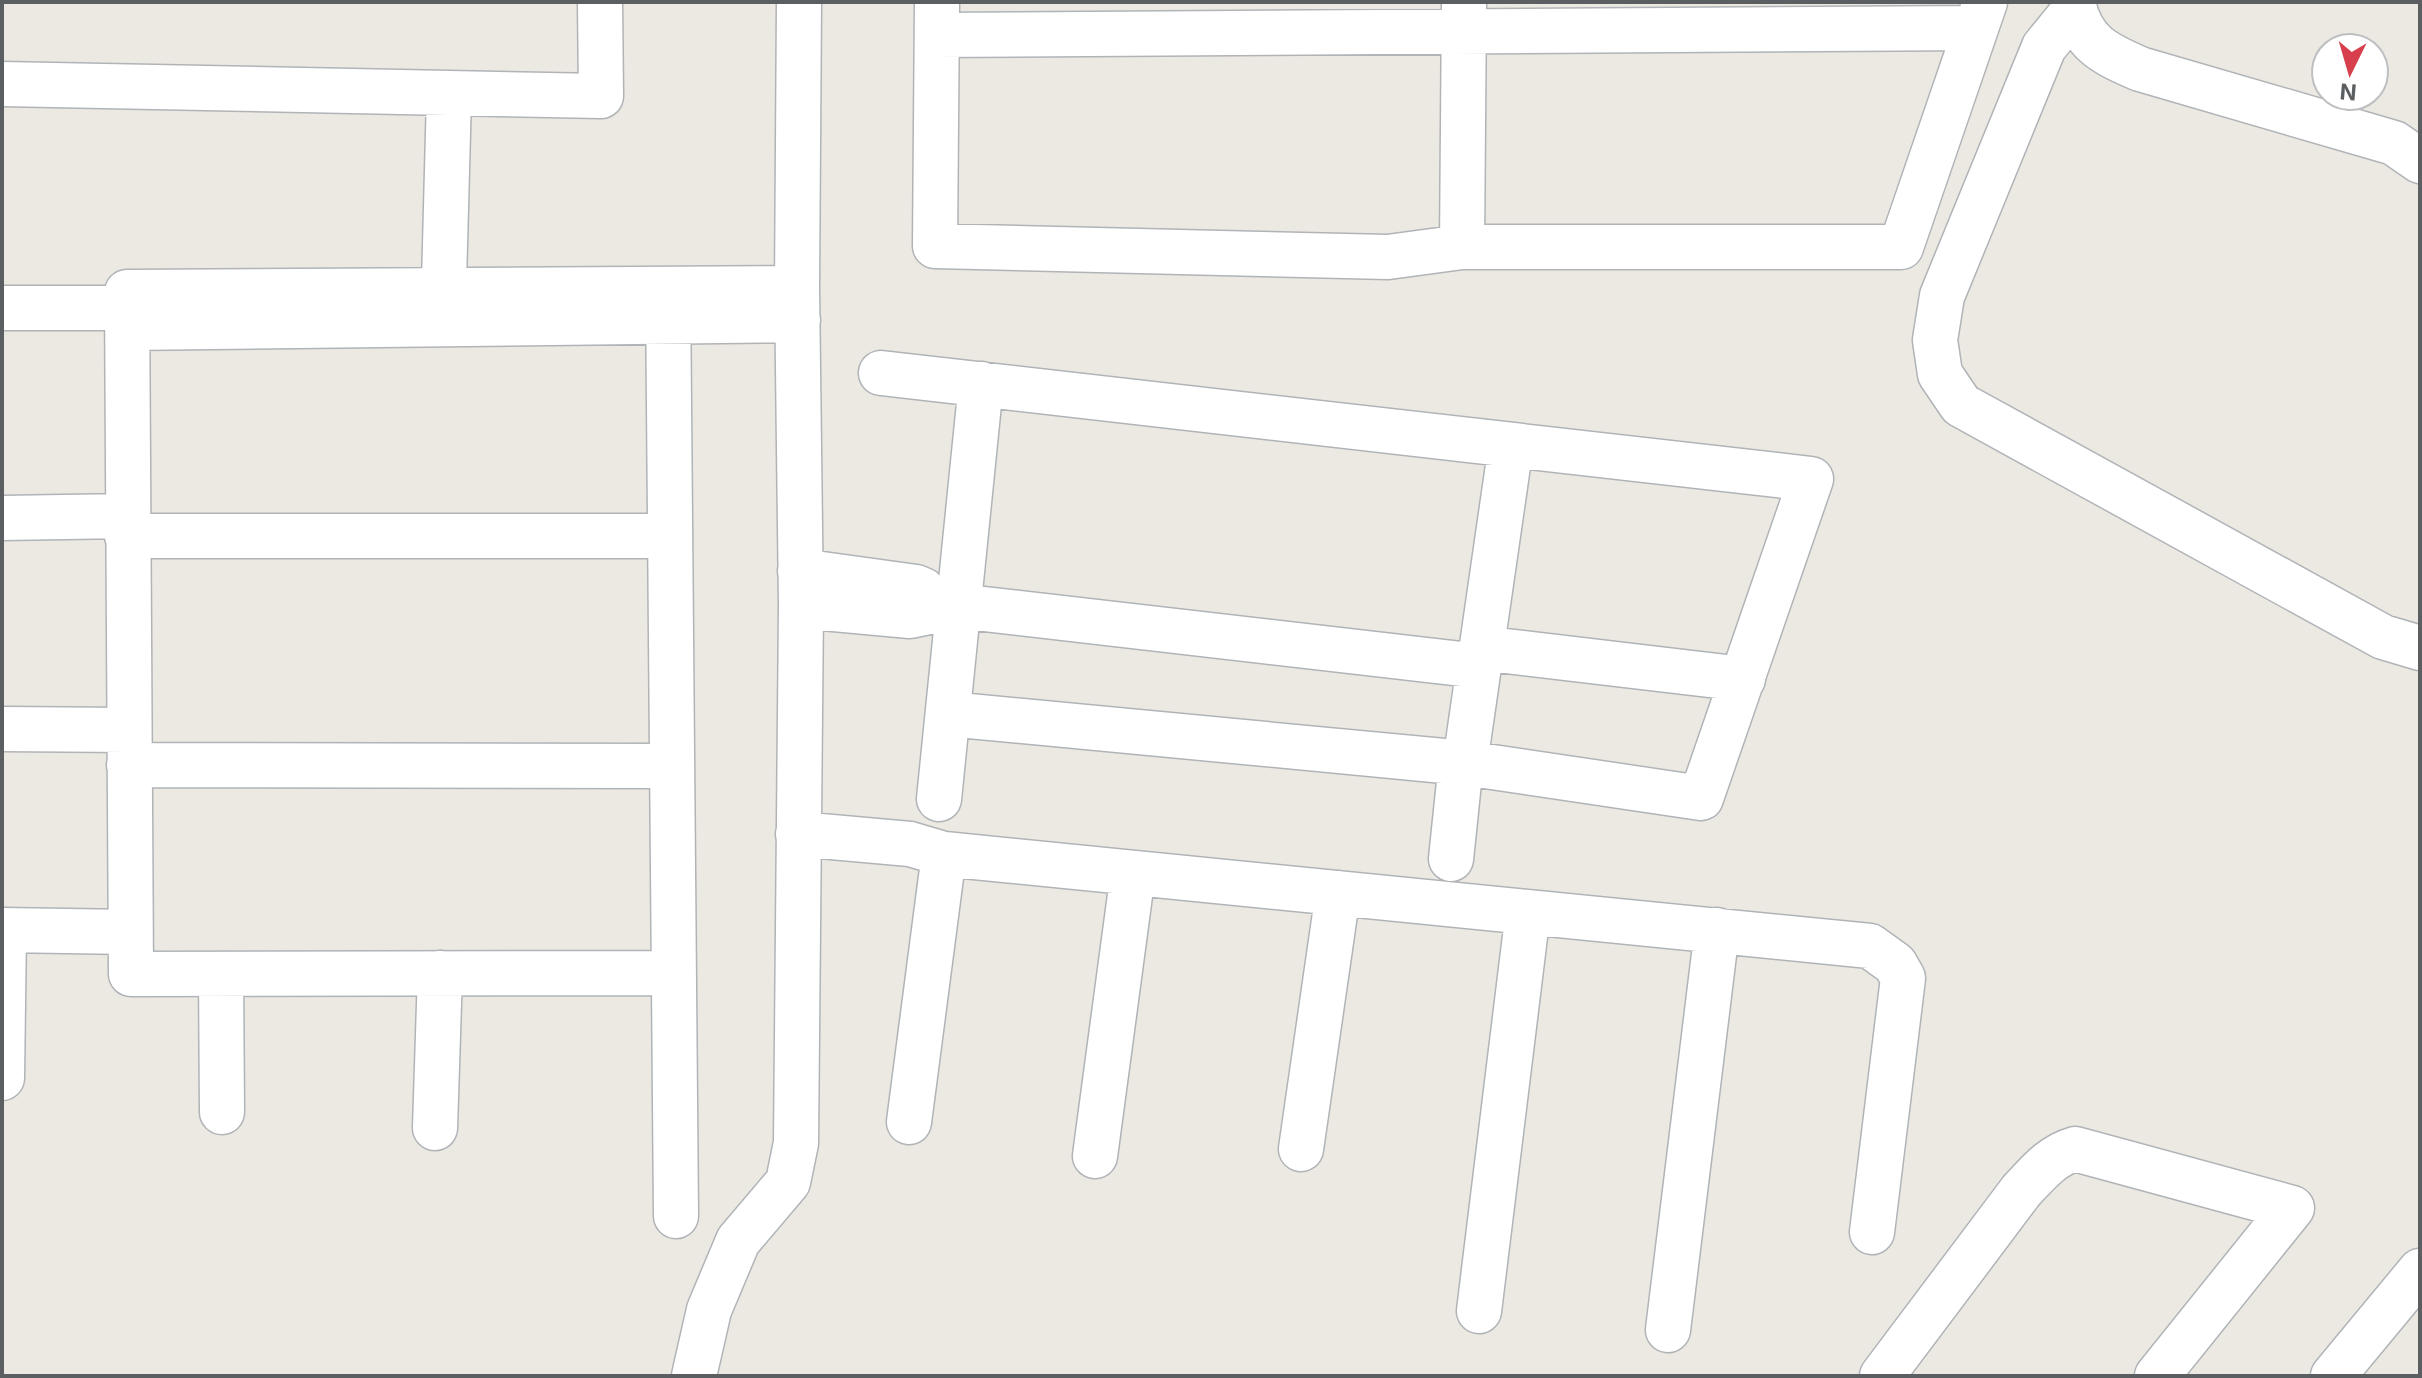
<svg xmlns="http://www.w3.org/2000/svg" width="2422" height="1378" viewBox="0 0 2422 1378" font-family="Inter,sans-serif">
  <rect width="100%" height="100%" fill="#ece9e3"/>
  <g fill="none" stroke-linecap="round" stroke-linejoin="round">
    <g stroke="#b0b4b7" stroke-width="47">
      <path id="minor" d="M 937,2 L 935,246 L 1388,257 L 1462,247 L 1901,247 L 1985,2
        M 2073,2 C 2081,43 2105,54 2140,69 L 2394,143 L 2420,161
        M 2075,9 L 2044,47 L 1942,296 L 1935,340 L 1940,374 L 1961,405 L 2383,637 L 2420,648
        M 937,35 L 1976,28
        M 2,84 L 601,96 L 600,2
        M 1462,247 L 1464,2
        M 668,289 L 676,1216
        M 2,308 L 126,308
        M 443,320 L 449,95
        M 127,328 L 798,320
        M 881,373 L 1811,479 L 1701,798 L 1465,763 L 948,714
        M 2,518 L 127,516
        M 127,536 L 669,536
        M 800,571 L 916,587 L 923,590
        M 801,606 L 910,616 L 958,606 L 1479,666
        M 1481,648 L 1743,679
        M 2,729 L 129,730
        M 1465,763 L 1511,445
        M 129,765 L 672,766
        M 939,799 L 981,384
        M 798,834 L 910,844 L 944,854 L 1870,946 L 1895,964 L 1903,978 L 1872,1232
        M 1451,859 L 1461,763
        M 2,930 L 130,932
        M 674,973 L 131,974 L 127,292 L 797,288
        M 221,974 L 222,1112
        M 2,1078 L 4,930
        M 909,1122 L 944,854
        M 435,1128 L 440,973
        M 1301,1149 L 1338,893
        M 1095,1156 L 1133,873
        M 1479,1311 L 1528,912
        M 1668,1330 L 1717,930
        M 694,1376 L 709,1310 L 738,1241 L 788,1182 L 796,1143 L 801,606 L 797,288 L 799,2
        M 1882,1376 L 2021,1191 C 2038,1173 2051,1156 2075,1149 L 2292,1208 L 2157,1376
        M 2333,1376 L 2420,1271"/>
    </g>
    <use href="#minor" stroke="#fff" stroke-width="44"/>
  </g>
  <rect width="2422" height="1378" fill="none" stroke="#5b5f62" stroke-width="8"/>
  <g transform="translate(2350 72) rotate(185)"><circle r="38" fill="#ffffff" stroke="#bdbfc0" stroke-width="2"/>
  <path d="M0-6L14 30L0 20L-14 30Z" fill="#d63f4b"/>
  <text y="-12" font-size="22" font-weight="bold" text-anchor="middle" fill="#5b5f62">N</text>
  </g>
</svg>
